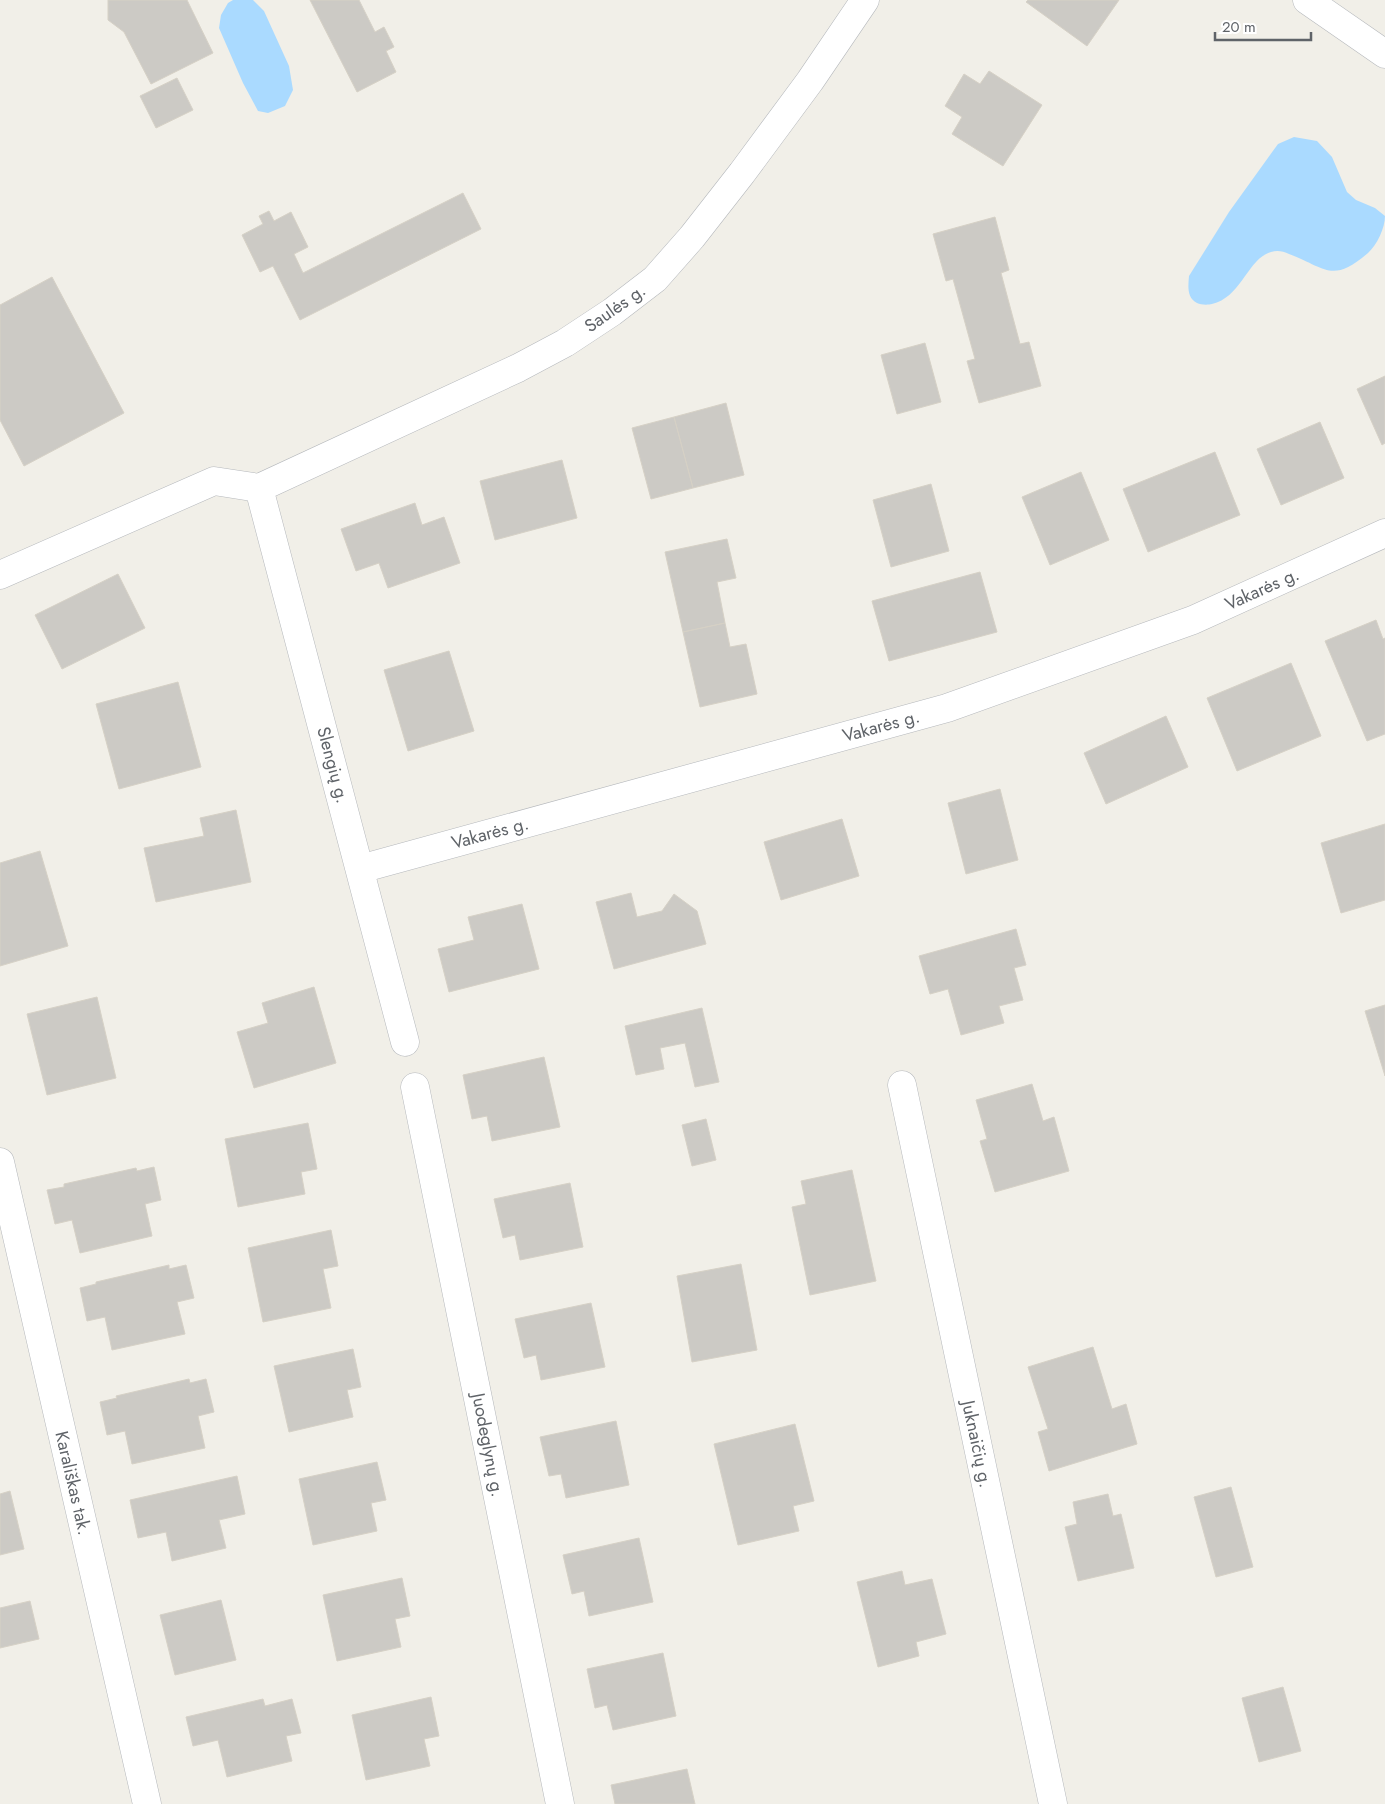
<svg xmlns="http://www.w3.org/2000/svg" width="1385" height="1804" viewBox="0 0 1385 1804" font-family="Jost,sans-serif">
  <rect width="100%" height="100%" fill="#f1efe8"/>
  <path fill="#aadaff" d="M 233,0 L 253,0 L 264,11 L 289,66 L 293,90 L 285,106 L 268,113 L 258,111 L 243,83 L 219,28 L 221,15 L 228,3 Z
    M 1294,137 L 1317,141 L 1332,157 L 1347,192 L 1356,200 L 1375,208 L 1385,216 C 1385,228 1377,245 1368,253 C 1332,284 1326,268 1289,254 C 1283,251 1277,250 1271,252 C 1247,259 1242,297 1212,304 C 1208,305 1201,305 1197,303 C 1187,298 1188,287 1189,276 L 1229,212 L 1278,144 Z"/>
  <path fill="#cccac5" stroke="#d6d1c6" d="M 108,0 L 187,0 L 213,53 L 151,84 L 124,32 L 108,20 Z
    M 310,0 L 359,0 L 375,32 L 384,27 L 394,47 L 386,51 L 396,72 L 357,92 Z
    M 1028,0 L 1119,0 L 1087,46 L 1026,2 Z
    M 989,71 L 1042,105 L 1003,166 L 952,134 L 962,117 L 945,106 L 964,74 L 980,84 Z
    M 177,78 L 193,110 L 156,128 L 140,96 Z
    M 463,193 L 481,229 L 300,320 L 273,266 L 260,272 L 242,235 L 263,224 L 259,216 L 269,211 L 274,221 L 291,212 L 308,247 L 294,254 L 303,273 Z
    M 995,217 L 1009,270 L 1001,273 L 1020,344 L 1029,342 L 1041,386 L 979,403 L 967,361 L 975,359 L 953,279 L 946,281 L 933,234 Z
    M 52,277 L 124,413 L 24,466 L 0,420 L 0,305 Z
    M 925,343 L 941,402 L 897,414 L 881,355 Z
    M 1385,376 L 1385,443 L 1382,445 L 1357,389 Z
    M 726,403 L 744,475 L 693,488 L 674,417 Z
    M 674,417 L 693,488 L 651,499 L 632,428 Z
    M 1320,422 L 1344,478 L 1281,505 L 1257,449 Z
    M 1215,452 L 1240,515 L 1148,552 L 1123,489 Z
    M 562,460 L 577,518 L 495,540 L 480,481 Z
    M 1081,472 L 1109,540 L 1050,565 L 1022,497 Z
    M 931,484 L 949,551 L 891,567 L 873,500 Z
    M 415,503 L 422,525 L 444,517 L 460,563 L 388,588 L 379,563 L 356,571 L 341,529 Z
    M 727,539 L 736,578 L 717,582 L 725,623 L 683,632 L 665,552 Z
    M 980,572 L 997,632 L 889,661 L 872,601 Z
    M 118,574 L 145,628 L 62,669 L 35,615 Z
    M 1376,620 L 1383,639 L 1385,638 L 1385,734 L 1367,741 L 1325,641 Z
    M 725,623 L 730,647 L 746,644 L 757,694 L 700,707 L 683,632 Z
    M 449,651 L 474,731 L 408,751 L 384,670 Z
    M 1291,663 L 1321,736 L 1237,771 L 1207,698 Z
    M 178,682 L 201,767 L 119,789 L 96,704 Z
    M 1166,716 L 1188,767 L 1106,804 L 1084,753 Z
    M 1000,789 L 1018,860 L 966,874 L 948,803 Z
    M 236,810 L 251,882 L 156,902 L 144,848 L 204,836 L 200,818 Z
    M 842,819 L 859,876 L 781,900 L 764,842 Z
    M 1385,824 L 1385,900 L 1341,913 L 1321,843 Z
    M 40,851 L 68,946 L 0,966 L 0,863 Z
    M 631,893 L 637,917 L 662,911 L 674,894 L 697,911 L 706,944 L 614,969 L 596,902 Z
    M 522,904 L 539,969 L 449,992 L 438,949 L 474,940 L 468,917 Z
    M 1016,929 L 1026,965 L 1014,968 L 1023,1000 L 999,1006 L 1004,1023 L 961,1035 L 948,989 L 930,994 L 919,956 Z
    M 314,987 L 336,1063 L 254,1088 L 237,1032 L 268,1023 L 262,1003 Z
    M 97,997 L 116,1078 L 47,1095 L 27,1014 Z
    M 1385,1005 L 1385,1076 L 1365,1011 Z
    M 702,1008 L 719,1082 L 695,1087 L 685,1043 L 660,1048 L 664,1069 L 636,1075 L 625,1026 Z
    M 544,1057 L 560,1127 L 492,1141 L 487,1116 L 472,1119 L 463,1075 Z
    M 1032,1084 L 1043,1121 L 1054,1117 L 1069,1171 L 995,1192 L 980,1141 L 987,1139 L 976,1100 Z
    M 706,1119 L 716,1160 L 692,1166 L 682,1125 Z
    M 308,1123 L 317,1169 L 301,1172 L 305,1194 L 238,1207 L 225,1139 Z
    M 154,1167 L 161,1200 L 145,1204 L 152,1236 L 80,1253 L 72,1220 L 55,1224 L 47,1190 L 64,1187 L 64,1184 L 136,1168 L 137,1171 Z
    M 852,1170 L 876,1281 L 810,1295 L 792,1207 L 806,1204 L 801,1181 Z
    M 570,1183 L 583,1247 L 520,1260 L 515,1235 L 503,1238 L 494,1199 Z
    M 331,1230 L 338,1266 L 323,1269 L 331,1308 L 263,1322 L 248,1248 Z
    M 741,1264 L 757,1350 L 692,1362 L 677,1276 Z
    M 169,1265 L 169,1269 L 186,1265 L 194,1298 L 177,1302 L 185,1334 L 112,1350 L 105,1317 L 87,1321 L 80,1288 L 96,1284 L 96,1282 Z
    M 591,1303 L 605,1367 L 541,1380 L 536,1355 L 524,1358 L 515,1319 Z
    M 1093,1347 L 1112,1409 L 1126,1404 L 1137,1444 L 1049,1471 L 1038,1432 L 1048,1429 L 1028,1367 Z
    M 353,1349 L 361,1387 L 347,1390 L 353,1417 L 289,1432 L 274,1366 Z
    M 189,1379 L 190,1383 L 206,1379 L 214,1412 L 198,1416 L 205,1448 L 132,1464 L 125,1431 L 107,1435 L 100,1402 L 117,1398 L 116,1396 Z
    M 616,1421 L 629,1485 L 566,1498 L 561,1474 L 549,1476 L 540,1437 Z
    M 795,1424 L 814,1501 L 793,1506 L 799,1531 L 738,1545 L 714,1444 Z
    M 377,1462 L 386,1500 L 371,1503 L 377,1531 L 313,1545 L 299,1479 Z
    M 237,1476 L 245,1514 L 219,1520 L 226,1548 L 172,1561 L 166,1532 L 138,1538 L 130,1500 Z
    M 1231,1487 L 1253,1567 L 1216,1577 L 1194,1497 Z
    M 10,1491 L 24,1549 L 0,1555 L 0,1494 Z
    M 1108,1494 L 1113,1516 L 1121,1514 L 1134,1568 L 1078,1581 L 1065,1527 L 1077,1524 L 1073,1502 Z
    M 639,1538 L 653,1602 L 589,1616 L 584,1591 L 572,1594 L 563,1555 Z
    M 902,1571 L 905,1585 L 932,1579 L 946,1634 L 916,1642 L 919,1656 L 878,1667 L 857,1582 Z
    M 402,1578 L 410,1616 L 395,1619 L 401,1647 L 337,1661 L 323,1595 Z
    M 221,1600 L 236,1660 L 175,1675 L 160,1615 Z
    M 30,1601 L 39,1639 L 0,1648 L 0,1608 Z
    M 663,1653 L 676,1716 L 613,1730 L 607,1705 L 595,1708 L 587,1669 Z
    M 1283,1687 L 1301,1751 L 1259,1762 L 1242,1698 Z
    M 431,1697 L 439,1736 L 424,1739 L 430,1766 L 366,1780 L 352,1715 Z
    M 263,1699 L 265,1706 L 292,1699 L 301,1733 L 286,1736 L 292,1761 L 227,1777 L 218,1740 L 193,1746 L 186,1717 Z
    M 687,1769 L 695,1804 L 615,1804 L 611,1785 Z"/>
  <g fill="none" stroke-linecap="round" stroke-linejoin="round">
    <g stroke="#b5b8bc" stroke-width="29">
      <path id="minor" d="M 1307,0 L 1385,54
        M 259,488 L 518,368 L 565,343 L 612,312 L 655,279 L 692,237 L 742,173 L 810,81 L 865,0
        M 259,488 L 405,1042
        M 0,575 L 214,481 L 259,488
        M 360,869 L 947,708 L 1193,620 L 1385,533
        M 902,1085 L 1053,1804
        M 415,1087 L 560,1804
        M 0,1162 L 147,1804"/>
    </g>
    <use href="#minor" stroke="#fff" stroke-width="28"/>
  </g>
  <g text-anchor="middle" stroke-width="4" stroke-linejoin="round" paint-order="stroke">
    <g font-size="18" fill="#5f6368" stroke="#fff">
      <text transform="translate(615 308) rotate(-35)" y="6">Saulės g.</text>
      <text transform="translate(1262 589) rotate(-24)" y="6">Vakarės g.</text>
      <text transform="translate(881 726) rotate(-15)" y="6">Vakarės g.</text>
      <text transform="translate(333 765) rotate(75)" y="6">Slengių g.</text>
      <text transform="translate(490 833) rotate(-15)" y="6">Vakarės g.</text>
      <text transform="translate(977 1444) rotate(78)" y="6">Juknaičių g.</text>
      <text transform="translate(488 1445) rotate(79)" y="6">Juodeglynų g.</text>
      <text transform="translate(73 1483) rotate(77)" y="6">Karališkas tak.</text>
    </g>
  </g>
  <path d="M1215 32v8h96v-8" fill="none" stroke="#5f6368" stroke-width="2.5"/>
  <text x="1222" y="32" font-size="15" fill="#5f6368" stroke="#ffffff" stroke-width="4" paint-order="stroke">20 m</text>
</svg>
